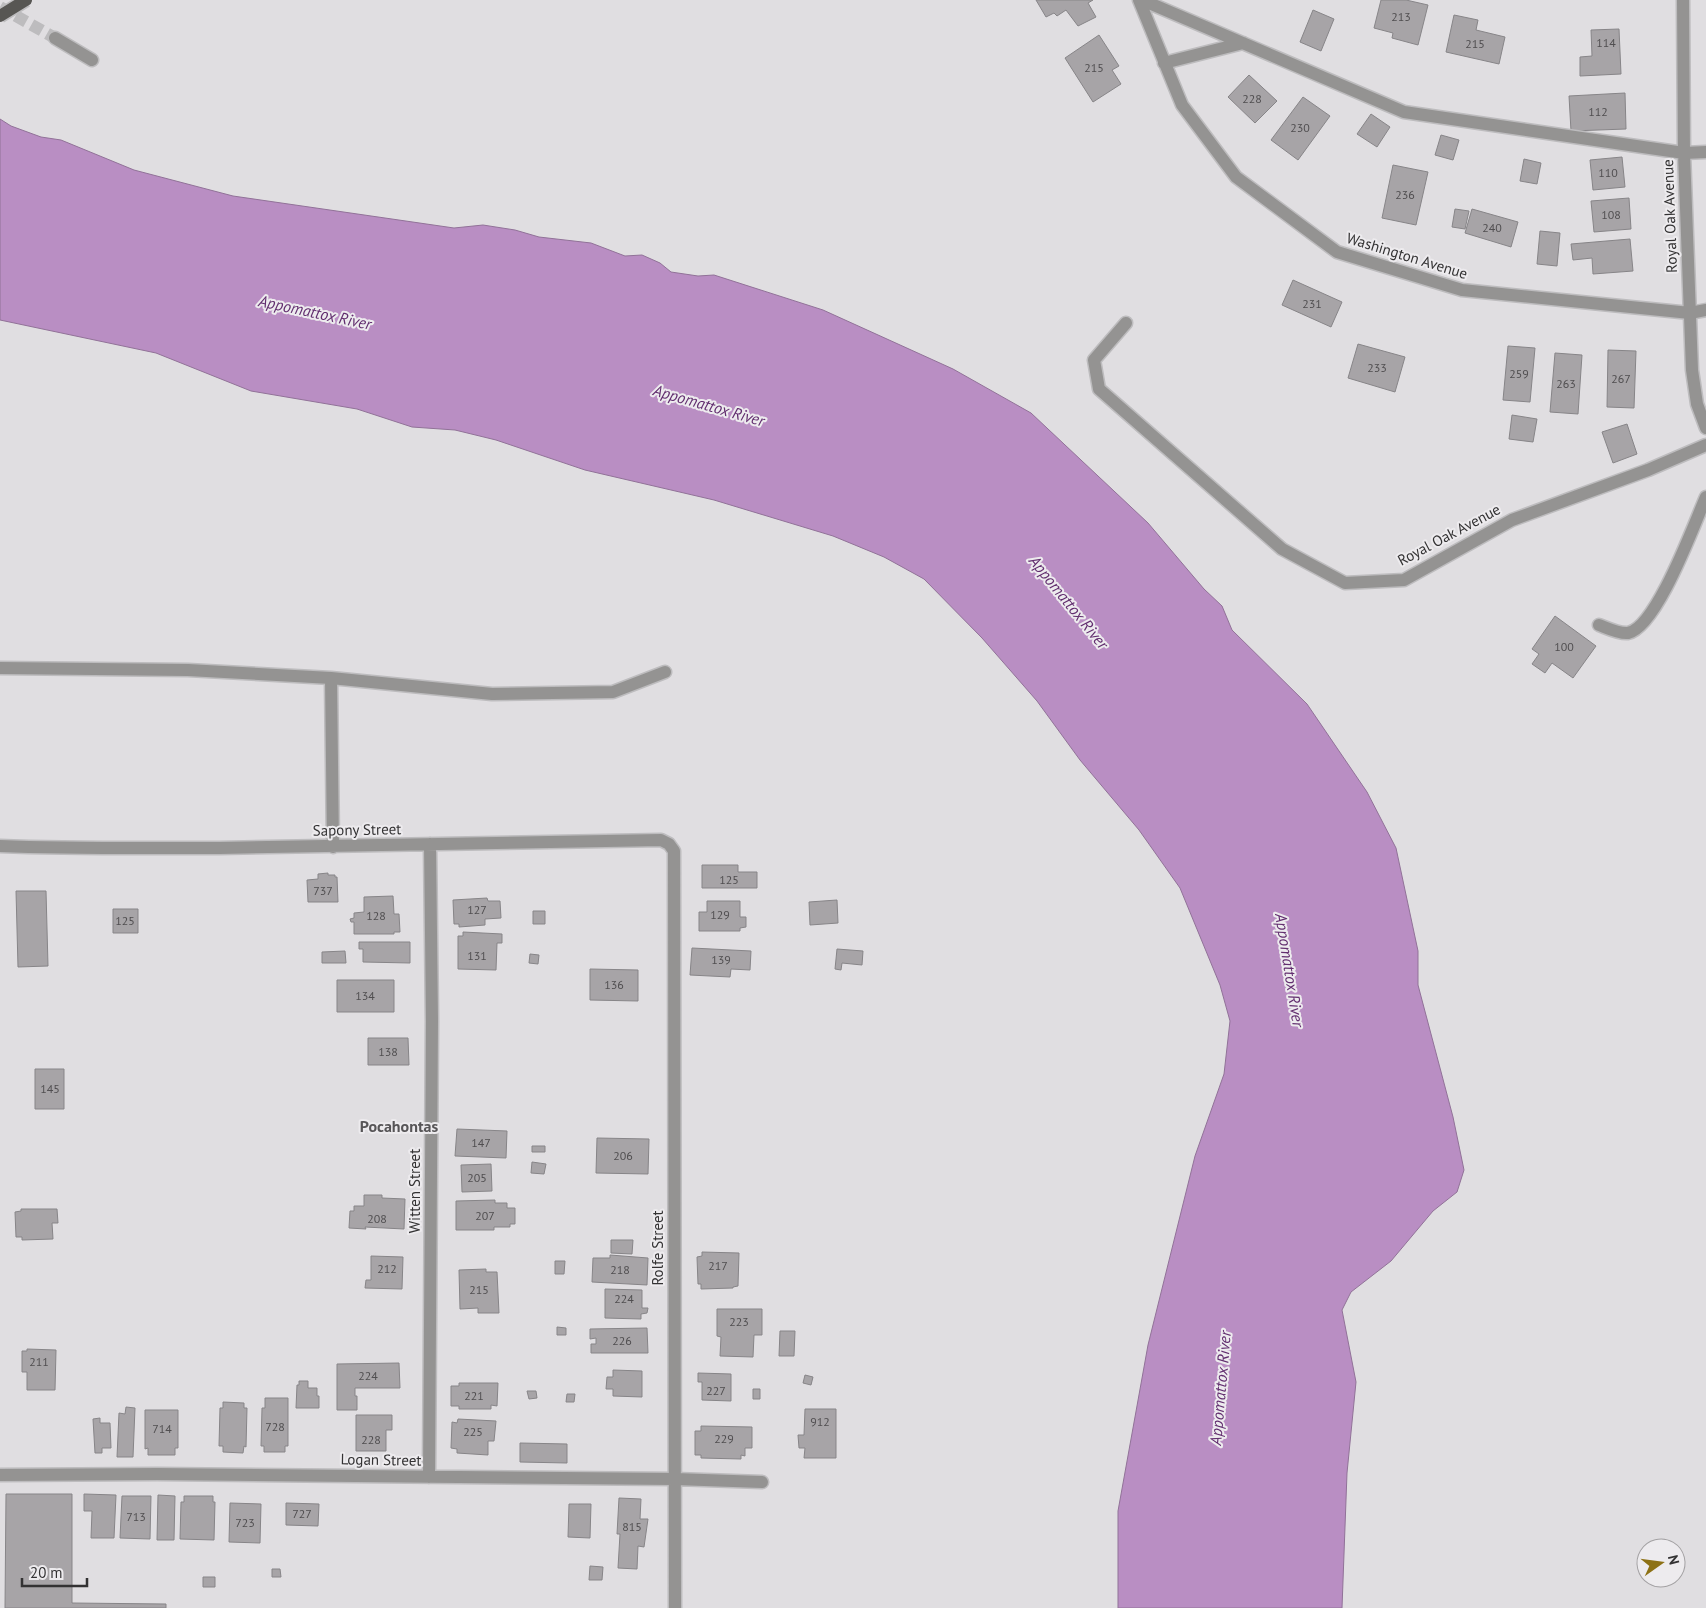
<svg xmlns="http://www.w3.org/2000/svg" width="1706" height="1608" viewBox="0 0 1706 1608" font-family="'PT Sans',sans-serif">
  <rect width="100%" height="100%" fill="#e0dee1"/>
  <path fill="#b98ec3" stroke="#917298" d="M 0,119 L 11,126 L 41,137 L 61,140 L 134,170 L 233,196 L 454,228 L 483,225 L 515,230 L 539,237 L 591,243 L 625,256 L 642,255 L 660,263 L 671,272 L 698,276 L 714,275 L 823,310 L 953,369 L 1031,413 L 1148,523 L 1204,589 L 1222,606 L 1232,630 L 1307,704 L 1367,792 L 1396,848 L 1418,951 L 1418,985 L 1453,1117 L 1464,1170 L 1457,1192 L 1433,1211 L 1391,1261 L 1351,1292 L 1342,1310 L 1356,1382 L 1347,1473 L 1342,1608 L 1118,1608 L 1118,1511 L 1148,1345 L 1195,1156 L 1224,1074 L 1230,1021 L 1220,985 L 1180,888 L 1139,830 L 1080,760 L 1037,701 L 982,638 L 924,579 L 884,557 L 833,536 L 714,500 L 585,470 L 496,440 L 455,430 L 412,427 L 357,409 L 251,391 L 156,353 L 0,320 Z"/>
  <path fill="#a7a4a7" stroke="#878588" d="M 1036,0 L 1093,0 L 1088,3 L 1096,17 L 1078,26 L 1066,10 L 1057,16 L 1054,13 L 1046,17 Z
    M 1381,0 L 1406,0 L 1428,5 L 1418,45 L 1392,38 L 1393,33 L 1374,28 Z
    M 1313,10 L 1334,19 L 1321,51 L 1300,42 Z
    M 1454,15 L 1478,20 L 1476,30 L 1505,37 L 1499,64 L 1446,52 Z
    M 1619,29 L 1621,74 L 1580,76 L 1580,57 L 1592,56 L 1591,30 Z
    M 1099,35 L 1119,66 L 1112,70 L 1121,84 L 1093,102 L 1065,58 Z
    M 1249,75 L 1277,101 L 1255,123 L 1228,97 Z
    M 1625,93 L 1626,129 L 1571,131 L 1569,96 Z
    M 1303,97 L 1330,116 L 1298,160 L 1271,140 Z
    M 1371,114 L 1390,127 L 1377,147 L 1357,134 Z
    M 1441,135 L 1459,140 L 1453,160 L 1435,155 Z
    M 1622,157 L 1625,187 L 1593,190 L 1590,160 Z
    M 1524,159 L 1541,163 L 1537,184 L 1520,181 Z
    M 1393,165 L 1428,172 L 1416,225 L 1382,218 Z
    M 1629,198 L 1631,229 L 1594,232 L 1591,201 Z
    M 1455,209 L 1469,211 L 1465,229 L 1452,227 Z
    M 1472,209 L 1518,222 L 1511,247 L 1465,233 Z
    M 1540,231 L 1560,233 L 1557,266 L 1537,264 Z
    M 1630,239 L 1633,271 L 1593,274 L 1592,258 L 1573,260 L 1571,244 Z
    M 1293,280 L 1342,302 L 1331,327 L 1282,305 Z
    M 1358,344 L 1405,357 L 1395,392 L 1348,378 Z
    M 1508,346 L 1535,348 L 1530,402 L 1503,400 Z
    M 1608,350 L 1636,351 L 1634,408 L 1607,407 Z
    M 1555,353 L 1582,355 L 1578,414 L 1550,412 Z
    M 1512,415 L 1537,419 L 1533,442 L 1509,439 Z
    M 1627,424 L 1637,454 L 1613,463 L 1602,432 Z
    M 1555,616 L 1596,646 L 1573,678 L 1552,663 L 1545,673 L 1532,664 L 1539,654 L 1532,649 Z
    M 702,865 L 738,865 L 738,872 L 757,872 L 757,888 L 702,888 Z
    M 328,873 L 328,875 L 335,875 L 335,877 L 337,877 L 338,902 L 308,902 L 307,880 L 318,879 L 318,874 Z
    M 16,891 L 46,891 L 48,966 L 18,967 Z
    M 393,896 L 394,914 L 399,914 L 400,932 L 394,932 L 394,934 L 354,934 L 354,922 L 351,922 L 350,919 L 354,918 L 354,913 L 364,912 L 364,897 Z
    M 487,898 L 488,901 L 500,901 L 501,918 L 485,919 L 485,925 L 459,927 L 459,924 L 454,924 L 453,900 Z
    M 837,900 L 838,923 L 810,925 L 809,902 Z
    M 707,901 L 740,901 L 740,917 L 746,917 L 746,927 L 740,928 L 740,931 L 699,931 L 699,912 L 707,912 Z
    M 113,909 L 138,909 L 138,933 L 113,933 Z
    M 533,911 L 545,911 L 545,924 L 533,924 Z
    M 463,932 L 502,934 L 502,943 L 497,943 L 496,970 L 458,969 L 458,936 L 463,936 Z
    M 359,942 L 410,942 L 410,963 L 363,962 L 363,949 L 359,949 Z
    M 692,948 L 751,951 L 750,970 L 731,969 L 730,977 L 690,975 Z
    M 837,949 L 863,951 L 862,965 L 842,963 L 841,970 L 835,969 Z
    M 345,951 L 346,963 L 322,963 L 322,952 Z
    M 530,954 L 539,955 L 538,964 L 529,963 Z
    M 590,969 L 638,970 L 638,1001 L 590,1000 Z
    M 337,980 L 394,980 L 394,1012 L 337,1012 Z
    M 368,1038 L 408,1038 L 409,1065 L 368,1065 Z
    M 35,1069 L 64,1069 L 64,1109 L 35,1109 Z
    M 457,1129 L 507,1131 L 506,1158 L 455,1156 Z
    M 597,1138 L 649,1139 L 648,1174 L 596,1173 Z
    M 532,1146 L 545,1146 L 545,1152 L 532,1152 Z
    M 532,1162 L 546,1164 L 544,1174 L 531,1173 Z
    M 491,1164 L 492,1191 L 462,1192 L 461,1165 Z
    M 364,1195 L 382,1195 L 382,1198 L 405,1199 L 404,1229 L 365,1227 L 366,1229 L 349,1228 L 350,1211 L 354,1211 L 354,1206 L 364,1206 Z
    M 495,1200 L 495,1203 L 507,1203 L 507,1208 L 515,1208 L 515,1224 L 510,1224 L 510,1227 L 494,1227 L 494,1230 L 456,1230 L 456,1201 Z
    M 21,1209 L 57,1209 L 58,1223 L 52,1223 L 53,1239 L 22,1240 L 22,1237 L 16,1237 L 15,1212 L 21,1211 Z
    M 611,1240 L 633,1240 L 632,1254 L 611,1253 Z
    M 702,1252 L 739,1253 L 738,1286 L 733,1287 L 733,1288 L 701,1289 L 701,1284 L 698,1284 L 697,1257 L 702,1256 Z
    M 610,1255 L 648,1258 L 647,1285 L 592,1282 L 593,1258 L 610,1258 Z
    M 371,1256 L 403,1257 L 402,1289 L 365,1288 L 366,1280 L 371,1280 Z
    M 555,1261 L 565,1261 L 564,1274 L 555,1274 Z
    M 486,1269 L 486,1272 L 497,1272 L 499,1313 L 478,1313 L 478,1308 L 460,1309 L 459,1270 Z
    M 605,1289 L 642,1290 L 642,1308 L 648,1308 L 647,1313 L 641,1314 L 641,1319 L 605,1318 Z
    M 717,1309 L 762,1309 L 762,1335 L 754,1335 L 753,1357 L 720,1356 L 721,1337 L 717,1336 Z
    M 557,1327 L 566,1328 L 566,1335 L 557,1335 Z
    M 647,1328 L 648,1353 L 591,1353 L 591,1344 L 596,1344 L 596,1338 L 590,1339 L 590,1329 Z
    M 780,1331 L 795,1331 L 794,1356 L 779,1356 Z
    M 27,1349 L 56,1350 L 55,1390 L 27,1390 L 27,1372 L 22,1372 L 22,1351 L 27,1351 Z
    M 399,1363 L 400,1388 L 355,1388 L 355,1396 L 357,1396 L 357,1410 L 337,1410 L 337,1364 Z
    M 613,1370 L 642,1371 L 642,1397 L 613,1396 L 613,1389 L 606,1389 L 607,1377 L 613,1377 Z
    M 698,1373 L 731,1374 L 731,1401 L 702,1400 L 702,1382 L 698,1382 Z
    M 805,1375 L 813,1377 L 811,1385 L 803,1383 Z
    M 299,1381 L 308,1381 L 308,1388 L 317,1388 L 317,1396 L 319,1396 L 319,1408 L 296,1408 L 297,1385 L 299,1385 Z
    M 459,1383 L 498,1383 L 497,1406 L 491,1405 L 491,1409 L 459,1409 L 459,1406 L 451,1406 L 451,1386 L 459,1386 Z
    M 753,1389 L 760,1389 L 760,1399 L 753,1399 Z
    M 527,1391 L 536,1391 L 537,1398 L 529,1399 Z
    M 567,1394 L 575,1394 L 574,1402 L 566,1402 Z
    M 265,1398 L 288,1398 L 288,1446 L 285,1446 L 285,1452 L 264,1452 L 264,1446 L 261,1446 L 262,1408 L 265,1408 Z
    M 223,1402 L 244,1403 L 244,1408 L 247,1408 L 246,1447 L 244,1446 L 243,1453 L 223,1452 L 223,1446 L 219,1446 L 220,1408 L 223,1408 Z
    M 126,1407 L 135,1408 L 133,1457 L 117,1457 L 119,1413 L 125,1414 Z
    M 805,1409 L 836,1409 L 836,1458 L 804,1458 L 805,1448 L 799,1448 L 798,1435 L 804,1435 Z
    M 145,1410 L 178,1410 L 178,1448 L 175,1448 L 175,1455 L 148,1455 L 148,1448 L 145,1449 Z
    M 356,1415 L 392,1415 L 392,1430 L 386,1430 L 386,1451 L 356,1451 Z
    M 100,1418 L 100,1423 L 110,1423 L 111,1448 L 102,1448 L 102,1453 L 95,1453 L 93,1419 Z
    M 458,1419 L 496,1421 L 494,1441 L 488,1441 L 488,1455 L 457,1453 L 457,1449 L 451,1448 L 452,1422 L 457,1423 Z
    M 701,1426 L 752,1427 L 752,1448 L 745,1448 L 745,1456 L 741,1455 L 741,1459 L 701,1458 L 701,1455 L 695,1455 L 695,1431 L 701,1431 Z
    M 520,1443 L 567,1444 L 567,1463 L 520,1462 Z
    M 6,1494 L 72,1494 L 72,1603 L 166,1604 L 166,1608 L 5,1608 Z
    M 84,1494 L 116,1495 L 114,1538 L 91,1538 L 92,1511 L 84,1511 Z
    M 158,1495 L 175,1496 L 174,1540 L 157,1540 Z
    M 122,1496 L 151,1496 L 150,1539 L 120,1538 Z
    M 184,1496 L 213,1496 L 213,1502 L 215,1502 L 214,1540 L 180,1539 L 181,1502 L 184,1502 Z
    M 619,1498 L 641,1499 L 640,1519 L 648,1519 L 644,1547 L 638,1546 L 637,1569 L 618,1568 L 620,1534 L 617,1534 Z
    M 230,1503 L 261,1504 L 260,1543 L 229,1542 Z
    M 286,1503 L 319,1504 L 318,1526 L 286,1525 Z
    M 569,1504 L 591,1504 L 590,1538 L 568,1537 Z
    M 590,1566 L 603,1567 L 602,1580 L 589,1580 Z
    M 272,1569 L 280,1569 L 281,1577 L 272,1577 Z
    M 203,1577 L 215,1577 L 215,1587 L 203,1587 Z"/>
  <g fill="none" stroke-linecap="round" stroke-linejoin="round">
    <path stroke="#bdbcbe" stroke-width="12" stroke-dasharray="12 6" stroke-linecap="butt" d="M 0,7 L 55,38"/>
    <g stroke="#bdbcbe" stroke-width="15">
      <path id="minor" d="M 1139,0 L 1182,105 L 1236,177 L 1337,252 L 1462,290 L 1690,313 L 1706,310
        M 1142,0 L 1404,112 L 1684,153 L 1706,152
        M 1683,0 L 1684,153 L 1692,370 L 1697,404 L 1706,428
        M 55,38 L 92,60
        M 1164,63 L 1243,43
        M 1126,323 L 1094,360 L 1099,389 L 1282,549 L 1345,583 L 1404,580 L 1512,520 L 1648,470 L 1706,445
        M 1599,625 C 1607,628 1619,634 1628,633 C 1657,627 1694,524 1706,497
        M 0,668 L 188,670 L 331,678 L 492,694 L 613,692 L 665,672
        M 331,678 L 333,847
        M 0,846 C 73,849 146,848 219,848 C 366,846 513,842 661,840 L 669,844 L 674,851 L 675,1608
        M 0,1475 L 157,1474 L 675,1479 L 762,1482
        M 429,1477 L 432,1021 L 430,844"/>
    </g>
    <use href="#minor" stroke="#949392" stroke-width="12"/>
    <g stroke="#bdbcbe" stroke-width="15" stroke-linecap="butt">
      <path id="major-bridge" d="M 0,16 L 26,0"/>
    </g>
    <use href="#major-bridge" stroke="#575653" stroke-width="12"/>
  </g>
  <g text-anchor="middle" stroke-width="4" stroke-linejoin="round" paint-order="stroke">
    <g font-size="12" fill="#504e50">
      <text x="1401" y="21">213</text>
      <text x="1606" y="47">114</text>
      <text x="1475" y="48">215</text>
      <text x="1094" y="72">215</text>
      <text x="1252" y="103">228</text>
      <text x="1598" y="116">112</text>
      <text x="1300" y="132">230</text>
      <text x="1608" y="177">110</text>
      <text x="1405" y="199">236</text>
      <text x="1611" y="219">108</text>
      <text x="1492" y="232">240</text>
      <text x="1312" y="308">231</text>
      <text x="1377" y="372">233</text>
      <text x="1519" y="378">259</text>
      <text x="1621" y="383">267</text>
      <text x="1566" y="388">263</text>
      <text x="1564" y="651">100</text>
      <text x="729" y="884">125</text>
      <text x="323" y="895">737</text>
      <text x="477" y="914">127</text>
      <text x="720" y="919">129</text>
      <text x="376" y="920">128</text>
      <text x="125" y="925">125</text>
      <text x="477" y="960">131</text>
      <text x="721" y="964">139</text>
      <text x="614" y="989">136</text>
      <text x="365" y="1000">134</text>
      <text x="388" y="1056">138</text>
      <text x="50" y="1093">145</text>
      <text x="481" y="1147">147</text>
      <text x="623" y="1160">206</text>
      <text x="477" y="1182">205</text>
      <text x="485" y="1220">207</text>
      <text x="377" y="1223">208</text>
      <text x="718" y="1270">217</text>
      <text x="387" y="1273">212</text>
      <text x="620" y="1274">218</text>
      <text x="479" y="1294">215</text>
      <text x="624" y="1303">224</text>
      <text x="739" y="1326">223</text>
      <text x="622" y="1345">226</text>
      <text x="39" y="1366">211</text>
      <text x="368" y="1380">224</text>
      <text x="716" y="1395">227</text>
      <text x="474" y="1400">221</text>
      <text x="820" y="1426">912</text>
      <text x="275" y="1431">728</text>
      <text x="162" y="1433">714</text>
      <text x="473" y="1436">225</text>
      <text x="724" y="1443">229</text>
      <text x="371" y="1444">228</text>
      <text x="302" y="1518">727</text>
      <text x="136" y="1521">713</text>
      <text x="245" y="1527">723</text>
      <text x="632" y="1531">815</text>
    </g>
    <g font-size="15" fill="#333233" stroke="#edebee">
      <text transform="translate(1670 216) rotate(-92)" y="5">Royal Oak Avenue</text>
      <text transform="translate(1407 256) rotate(17)" y="5">Washington Avenue</text>
      <text transform="translate(1449 535) rotate(-28)" y="5">Royal Oak Avenue</text>
      <text transform="translate(357 830) rotate(-1)" y="5">Sapony Street</text>
      <text transform="translate(415 1191) rotate(-90)" y="5">Witten Street</text>
      <text transform="translate(658 1248) rotate(-90)" y="5">Rolfe Street</text>
      <text transform="translate(381 1460) rotate(1)" y="5">Logan Street</text>
    </g>
    <g font-size="16" font-style="italic" fill="#622e6f" stroke="#edebee">
      <text transform="translate(315 312) rotate(12)" y="6">Appomattox River</text>
      <text transform="translate(709 405) rotate(16)" y="6">Appomattox River</text>
      <text transform="translate(1069 602) rotate(51)" y="6">Appomattox River</text>
      <text transform="translate(1290 970) rotate(81)" y="6">Appomattox River</text>
      <text transform="translate(1220 1388) rotate(-85)" y="6">Appomattox River</text>
    </g>
    <g font-size="16" font-weight="bold" fill="#575557" stroke="#edebee">
      <text x="399" y="1132">Pocahontas</text>
    </g>
  </g>
  <g transform="translate(1661 1563) rotate(76)"><circle r="24" fill="#edebee" stroke="#a3a1a3"/>
  <path d="M0-4L9 19L0 12L-9 19Z" fill="#8d7115"/>
  <text y="-8" font-size="14" font-weight="bold" text-anchor="middle" fill="#333233">N</text>
  </g>
  <path d="M22 1578v8h65v-8" fill="none" stroke="#333233" stroke-width="2.5"/>
  <text x="30" y="1578" font-size="15" fill="#333233" stroke="#edebee" stroke-width="4" paint-order="stroke">20 m</text>
</svg>
